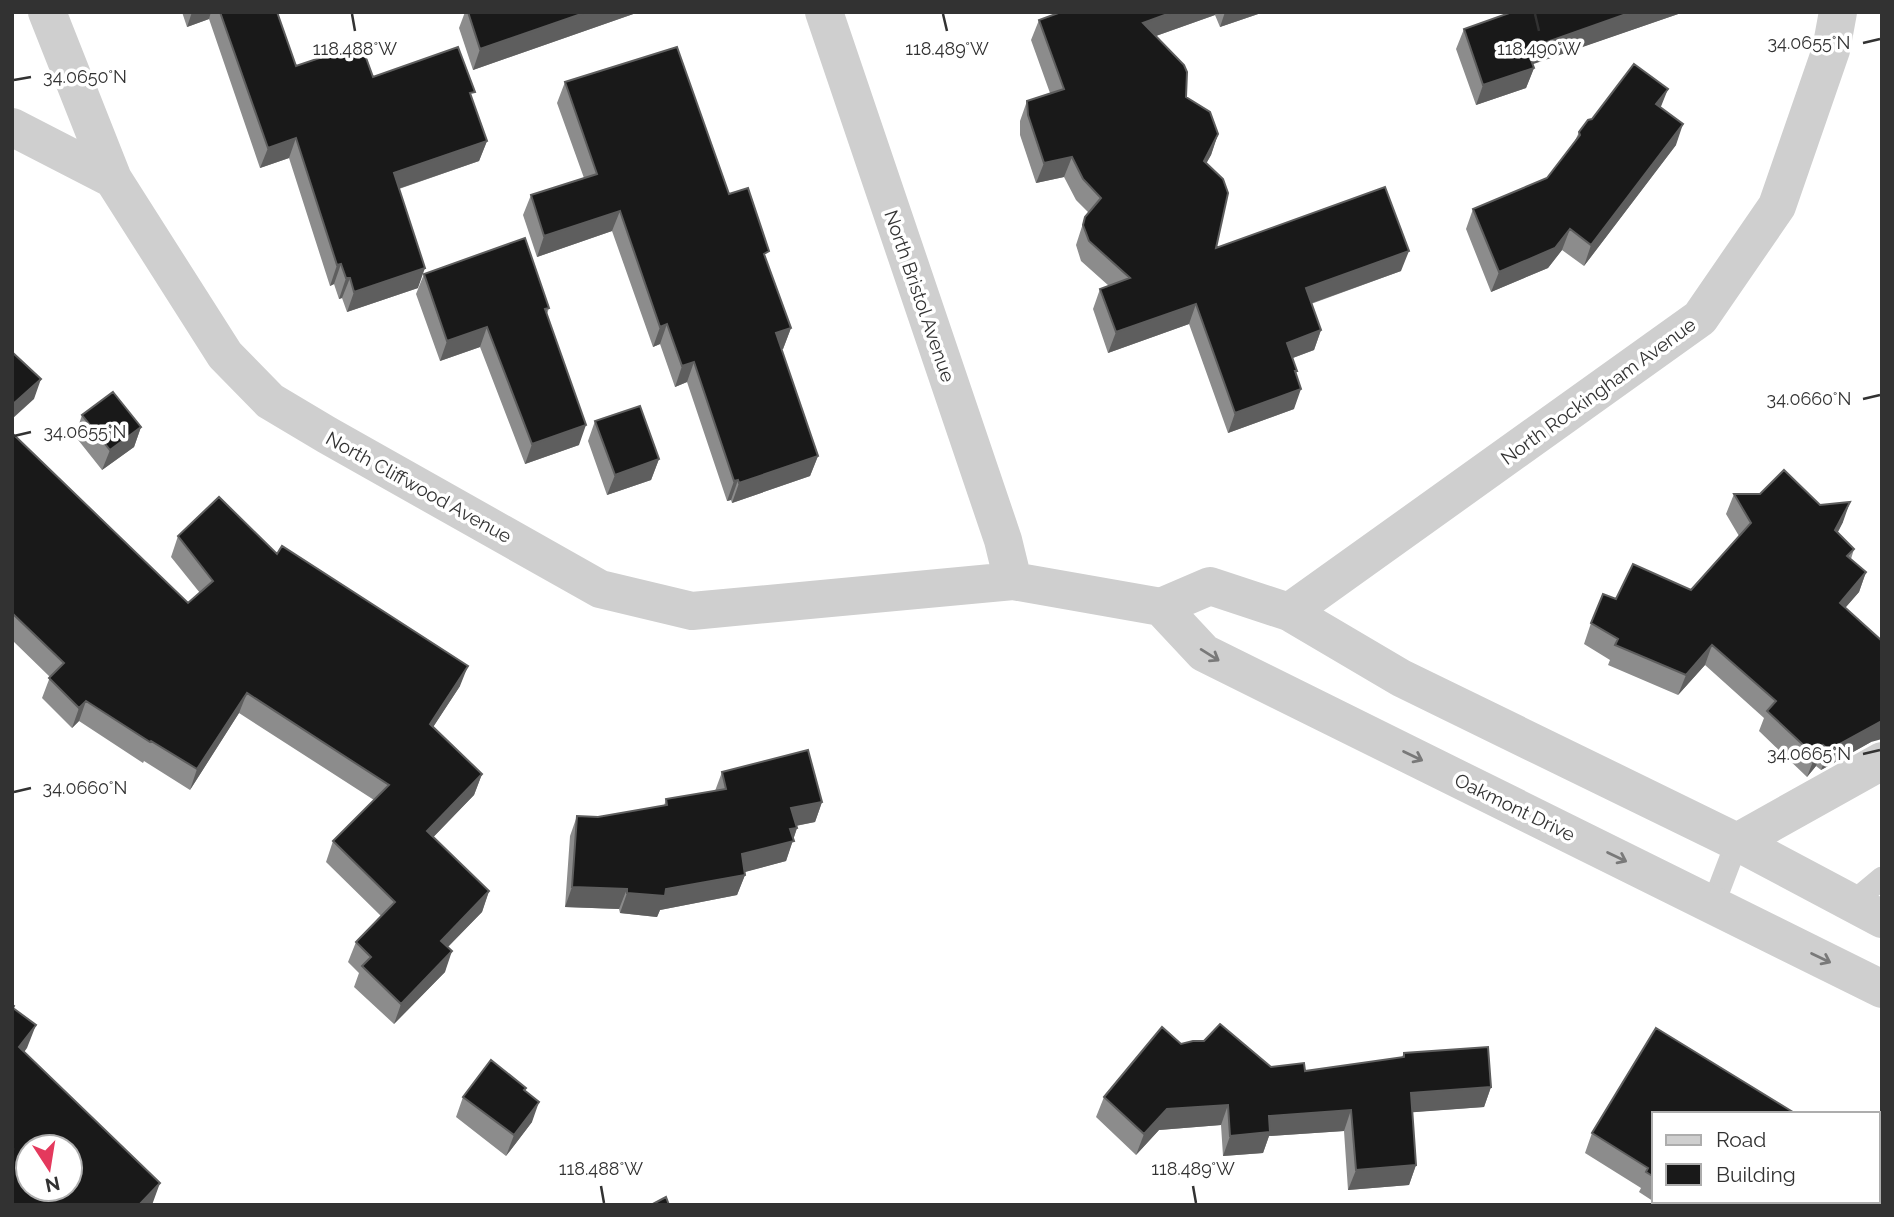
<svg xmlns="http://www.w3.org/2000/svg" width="1894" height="1217" viewBox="0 0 1894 1217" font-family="Raleway,sans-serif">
  <rect width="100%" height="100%" fill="#fff"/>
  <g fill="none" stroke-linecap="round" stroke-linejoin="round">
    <path stroke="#cfcfcf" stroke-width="23" d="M 1852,903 L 1882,878
      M 1713,905 L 1737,842"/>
    <path stroke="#cfcfcf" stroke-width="38" d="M 47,12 L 113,179 L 225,355 L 270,401 L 327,435 L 600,589 L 692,611 L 1013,581 L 1161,607 L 1210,586 L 1289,612 L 1401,678 L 1737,842 L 1882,919
      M 824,12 L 1003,540 L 1013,581
      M 12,127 L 113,179
      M 1161,607 L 1204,653 L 1882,989
      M 1289,612 L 1700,318 L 1777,206 L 1831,50 L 1838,12
      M 1737,842 L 1882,761"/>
  </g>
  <path fill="#8c8c8c" d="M 182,12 L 277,12 L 296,66 L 373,77 L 472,99 L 487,141 L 479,161 L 399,189 L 418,288 L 347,312 L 342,298 L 339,299 L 334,284 L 330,286 L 289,158 L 260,168 L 209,19 L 187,27 Z
    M 465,12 L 639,12 L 473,70 L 459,28 Z
    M 1058,12 L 1264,12 L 1220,27 L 1215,15 L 1156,36 L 1186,97 L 1218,134 L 1211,155 L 1206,163 L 1216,248 L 1401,271 L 1311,304 L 1321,330 L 1314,350 L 1293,358 L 1297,371 L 1296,374 L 1294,409 L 1228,433 L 1189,324 L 1108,353 L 1093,309 L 1100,289 L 1109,286 L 1081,261 L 1076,245 L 1085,217 L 1089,213 L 1076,200 L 1064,177 L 1036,183 L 1020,135 L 1020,121 L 1027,101 L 1050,93 L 1031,40 L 1039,20 L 1059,13 Z
    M 1684,12 L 1532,64 L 1534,68 L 1526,88 L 1476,105 L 1456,49 L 1464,29 Z
    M 565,82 L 729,194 L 766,260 L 791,328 L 783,349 L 781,349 L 818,456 L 810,476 L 732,503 L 731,500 L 727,501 L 687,382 L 675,387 L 660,344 L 653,347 L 612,231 L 537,257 L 523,215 L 531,195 L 584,178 L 557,103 Z
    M 1661,108 L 1676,145 L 1584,266 L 1562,250 L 1548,268 L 1491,292 L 1466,229 L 1473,209 L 1547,178 L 1575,141 L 1579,132 Z
    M 424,274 L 549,308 L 547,314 L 579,445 L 525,464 L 480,347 L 440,361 L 416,294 Z
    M 82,415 L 141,427 L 134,447 L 102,470 L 75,436 Z
    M 595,421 L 659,459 L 651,480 L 607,495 L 588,441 Z
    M 12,433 L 188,603 L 200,593 L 171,557 L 178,536 L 277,554 L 460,686 L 433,727 L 482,774 L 474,795 L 433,837 L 489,891 L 482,912 L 448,947 L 445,972 L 394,1024 L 354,987 L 359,973 L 348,962 L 356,942 L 381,916 L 326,862 L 333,841 L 374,800 L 239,713 L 190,790 L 144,761 L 143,763 L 79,721 L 72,728 L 42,698 L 50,677 L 12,640 Z
    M 1734,494 L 1820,505 L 1843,522 L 1838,532 L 1854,549 L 1851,559 L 1866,572 L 1859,592 L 1845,608 L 1871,742 L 1821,770 L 1816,766 L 1807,777 L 1759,731 L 1764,718 L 1705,665 L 1678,695 L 1608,665 L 1610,660 L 1584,644 L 1591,623 L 1616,599 L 1691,590 L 1739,536 L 1726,514 Z
    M 722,772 L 822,802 L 815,822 L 796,826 L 797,828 L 786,861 L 744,872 L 745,875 L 737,895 L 660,910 L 657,917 L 620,913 L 619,909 L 565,907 L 570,836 L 577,816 L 598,817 L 664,806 L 666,799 L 715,791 Z
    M 1181,1044 L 1271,1067 L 1305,1071 L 1402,1057 L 1404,1053 L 1491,1087 L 1484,1107 L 1412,1112 L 1416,1165 L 1409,1185 L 1348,1190 L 1344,1131 L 1269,1136 L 1263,1153 L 1223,1156 L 1221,1125 L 1159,1130 L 1136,1155 L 1096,1117 L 1104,1097 Z
    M 526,1088 L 525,1091 L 532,1122 L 506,1156 L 456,1117 L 463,1097 Z
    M 1654,1114 L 1654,1201 L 1878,1201 L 1882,1205 L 1659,1205 L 1639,1192 L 1641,1188 L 1585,1153 L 1592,1133 Z"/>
  <path fill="#5e5e5e" d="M 192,12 L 211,12 L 209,19 L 187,27 Z
    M 587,12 L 639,12 L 473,70 L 480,49 Z
    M 1173,12 L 1216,12 L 1215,15 L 1136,43 L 1143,23 Z
    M 1225,12 L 1264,12 L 1220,27 Z
    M 1632,12 L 1684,12 L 1519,69 L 1527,49 Z
    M 1534,68 L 1526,88 L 1476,105 L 1483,85 Z
    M 1668,89 L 1660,109 L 1656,104 Z
    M 1683,124 L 1676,145 L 1584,266 L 1591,245 Z
    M 1218,134 L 1211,155 L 1196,182 L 1204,161 Z
    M 296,138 L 289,158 L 260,168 L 268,148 Z
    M 487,141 L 479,161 L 386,193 L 394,173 Z
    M 1072,157 L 1064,177 L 1036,183 L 1044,163 Z
    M 620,211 L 612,231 L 537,257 L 544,236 Z
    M 1570,229 L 1562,250 L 1548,268 L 1491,292 L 1499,272 Z
    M 1409,251 L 1401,271 L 1298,308 L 1306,288 Z
    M 341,264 L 334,284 L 330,286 L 337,265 Z
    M 425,268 L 418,288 L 347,312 L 354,292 Z
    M 346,278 L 350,278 L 342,298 L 339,299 Z
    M 1196,304 L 1189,324 L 1108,353 L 1116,332 Z
    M 667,324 L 660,344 L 653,347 L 660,327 Z
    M 487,327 L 480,347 L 440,361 L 447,341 Z
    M 791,328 L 783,349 L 769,354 L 776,333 Z
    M 1321,330 L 1314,350 L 1279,363 L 1287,343 Z
    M 694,362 L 687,382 L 675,387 L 682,366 Z
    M 41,379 L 34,399 L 12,419 L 12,405 Z
    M 1301,389 L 1294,409 L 1228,433 L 1235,413 Z
    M 586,425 L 579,445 L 525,464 L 532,444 Z
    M 141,427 L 134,447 L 102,470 L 110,450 Z
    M 818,456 L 810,476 L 732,503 L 739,483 Z
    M 659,459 L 651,480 L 607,495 L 615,475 Z
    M 738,480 L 731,500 L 727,501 L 734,481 Z
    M 1850,502 L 1843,522 L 1828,550 L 1835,530 Z
    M 1866,572 L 1859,592 L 1832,623 L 1840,603 Z
    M 1712,645 L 1705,665 L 1678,695 L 1686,675 Z
    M 468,666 L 460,686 L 422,744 L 430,724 Z
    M 247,693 L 239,713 L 190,790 L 197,769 Z
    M 86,701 L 79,721 L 72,728 L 79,708 Z
    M 1882,721 L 1882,739 L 1871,742 L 1821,770 L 1829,750 Z
    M 1823,745 L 1816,766 L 1807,777 L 1815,756 Z
    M 482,774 L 474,795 L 420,851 L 427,831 Z
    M 822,802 L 815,822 L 784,828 L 791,808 Z
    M 797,828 L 786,861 L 734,875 L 742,854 L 790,829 Z
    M 745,875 L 737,895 L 660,910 L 657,917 L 620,913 L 627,893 L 666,889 Z
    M 572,887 L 627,889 L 619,909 L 565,907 Z
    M 489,891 L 482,912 L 434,961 L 441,941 Z
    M 452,951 L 445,972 L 394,1024 L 401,1004 Z
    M 36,1025 L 27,1048 L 12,1069 L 19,1047 Z
    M 1491,1087 L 1484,1107 L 1403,1113 L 1411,1093 Z
    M 539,1102 L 532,1122 L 506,1156 L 514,1135 Z
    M 1228,1105 L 1221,1125 L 1159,1130 L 1136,1155 L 1144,1134 L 1167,1109 Z
    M 1351,1110 L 1344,1131 L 1269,1136 L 1263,1153 L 1223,1156 L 1230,1136 L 1269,1116 Z
    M 1416,1165 L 1409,1185 L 1348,1190 L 1356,1170 Z
    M 160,1183 L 152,1205 L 139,1205 Z"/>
  <path fill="#191919" stroke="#5e5e5e" stroke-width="2" fill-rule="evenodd" d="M 220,12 L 277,12 L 296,66 L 361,44 L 373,77 L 458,47 L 475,92 L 470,93 L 487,141 L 394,173 L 425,268 L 354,292 L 350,278 L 346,278 L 341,264 L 337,265 L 296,138 L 268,148 Z
    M 468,12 L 587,12 L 480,49 Z
    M 1061,12 L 1173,12 L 1143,23 L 1184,65 L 1187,72 L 1186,97 L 1210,112 L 1218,134 L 1204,161 L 1223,179 L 1228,193 L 1216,248 L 1385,187 L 1409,251 L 1306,288 L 1321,330 L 1287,343 L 1297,371 L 1295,371 L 1301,389 L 1235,413 L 1196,304 L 1116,332 L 1100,289 L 1130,278 L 1089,241 L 1083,225 L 1085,217 L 1101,198 L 1083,179 L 1072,157 L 1044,163 L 1028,115 L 1027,101 L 1064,89 L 1039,20 Z
    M 1512,12 L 1632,12 L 1527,49 L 1534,68 L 1483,85 L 1464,29 Z
    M 677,47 L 729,194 L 748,188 L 769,251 L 764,254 L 791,328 L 776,333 L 818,456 L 739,483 L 738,480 L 734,481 L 694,362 L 682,366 L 667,324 L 660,327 L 620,211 L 544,236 L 531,195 L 597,174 L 565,82 Z
    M 1634,64 L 1668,89 L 1656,104 L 1683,124 L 1591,245 L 1570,229 L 1555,248 L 1499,272 L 1473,209 L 1547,178 L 1580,135 L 1579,132 L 1588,120 L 1592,119 Z
    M 525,238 L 549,308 L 545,309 L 586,425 L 532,444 L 487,327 L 447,341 L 424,274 Z
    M 12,352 L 41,379 L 12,405 Z
    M 113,392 L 141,427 L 110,450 L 82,415 Z
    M 640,406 L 659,459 L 615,475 L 595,421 Z
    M 12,433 L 188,603 L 213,581 L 178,536 L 219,497 L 277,554 L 282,546 L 468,666 L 430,724 L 482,774 L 427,831 L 489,891 L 441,941 L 452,951 L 401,1004 L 362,966 L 371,957 L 356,942 L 395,902 L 333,841 L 389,785 L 247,693 L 197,769 L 151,741 L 150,742 L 86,701 L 79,708 L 49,678 L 64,663 L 12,613 Z
    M 1784,470 L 1820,505 L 1850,502 L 1835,530 L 1854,549 L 1847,556 L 1866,572 L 1840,603 L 1882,641 L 1882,721 L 1829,750 L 1823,745 L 1815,756 L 1767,711 L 1776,701 L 1712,645 L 1686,675 L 1615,645 L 1618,639 L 1591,623 L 1603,594 L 1616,599 L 1633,564 L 1691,590 L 1751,523 L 1734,494 L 1760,494 Z
    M 808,750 L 822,802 L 791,808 L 797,828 L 790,829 L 794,841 L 742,854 L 745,875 L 666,889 L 665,896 L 627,893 L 627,889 L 572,887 L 577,816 L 598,817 L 667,805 L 666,799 L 726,789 L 722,772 Z
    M 12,1005 L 14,1006 L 13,1008 L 36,1025 L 19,1047 L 160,1183 L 139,1205 L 12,1205 L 12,1150 L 13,1149 L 12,1148 ZM 28,1147 L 70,1147 L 70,1189 L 28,1189 Z
    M 1220,1024 L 1271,1067 L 1304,1063 L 1305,1071 L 1404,1057 L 1404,1053 L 1488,1047 L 1491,1087 L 1411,1093 L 1416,1165 L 1356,1170 L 1351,1110 L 1269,1116 L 1270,1132 L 1230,1136 L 1228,1105 L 1167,1109 L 1144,1134 L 1104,1097 L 1162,1027 L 1181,1044 L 1193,1041 L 1204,1041 Z
    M 1656,1028 L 1796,1114 L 1654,1114 L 1654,1177 L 1646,1172 L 1648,1168 L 1592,1133 Z
    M 491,1060 L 526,1088 L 524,1090 L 539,1102 L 514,1135 L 463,1097 Z
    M 1878,1165 L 1882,1167 L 1882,1205 L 1796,1205 L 1793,1203 L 1791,1205 L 1699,1205 L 1694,1201 L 1878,1201 Z
    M 666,1197 L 669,1205 L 651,1205 Z"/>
  <defs><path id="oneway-shaft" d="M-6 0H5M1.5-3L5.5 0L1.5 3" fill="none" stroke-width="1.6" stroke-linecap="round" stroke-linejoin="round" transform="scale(1.75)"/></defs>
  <g stroke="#797979">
    <use href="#oneway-shaft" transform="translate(1210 655) rotate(32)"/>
    <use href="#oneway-shaft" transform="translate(1413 756) rotate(26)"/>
    <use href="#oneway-shaft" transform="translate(1617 857) rotate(26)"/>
    <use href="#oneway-shaft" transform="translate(1821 958) rotate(26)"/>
  </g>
  <path fill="none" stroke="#323232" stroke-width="2.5" d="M 352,14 L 355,31M 943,14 L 947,31M 1535,14 L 1539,31M 1863,43 L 1880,39M 14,80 L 31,77M 1863,399 L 1880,395M 14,436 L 31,432M 1863,754 L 1880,750M 14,792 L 31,788M 601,1186 L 604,1203M 1193,1186 L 1196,1203"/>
  <g text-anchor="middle" stroke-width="7" stroke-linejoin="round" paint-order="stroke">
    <g font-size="19" fill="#323232" stroke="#fff">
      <text transform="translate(920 296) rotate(71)" y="7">North Bristol Avenue</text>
      <text transform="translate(1598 391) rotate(-36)" y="7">North Rockingham Avenue</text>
      <text transform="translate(419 487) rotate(29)" y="7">North Cliffwood Avenue</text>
      <text transform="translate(1515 807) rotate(26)" y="7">Oakmont Drive</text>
    </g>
  </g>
  <g font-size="18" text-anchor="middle" fill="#323232" stroke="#fff" stroke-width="7" stroke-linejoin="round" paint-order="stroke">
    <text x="1809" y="49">34.0655°N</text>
    <text x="355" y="55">118.488°W</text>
    <text x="947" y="55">118.489°W</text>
    <text x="1539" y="55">118.490°W</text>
    <text x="85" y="83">34.0650°N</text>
    <text x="1809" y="405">34.0660°N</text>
    <text x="85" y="438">34.0655°N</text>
    <text x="1809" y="760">34.0665°N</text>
    <text x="85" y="794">34.0660°N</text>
    <text x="601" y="1175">118.488°W</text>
    <text x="1193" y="1175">118.489°W</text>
  </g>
  <rect width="1894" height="1217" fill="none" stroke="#323232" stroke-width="28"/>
  <rect x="1652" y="1112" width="228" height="91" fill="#ffffff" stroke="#adadad" stroke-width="2"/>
  <rect x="1666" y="1135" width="35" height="10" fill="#cfcfcf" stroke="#adadad" stroke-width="2"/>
  <text x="1716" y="1147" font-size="21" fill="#323232">Road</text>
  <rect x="1666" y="1164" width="35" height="21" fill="#191919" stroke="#adadad" stroke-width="2"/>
  <text x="1716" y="1182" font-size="21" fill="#323232">Building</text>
  <g transform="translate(49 1168) rotate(168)"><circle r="33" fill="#ffffff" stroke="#adadad" stroke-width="2"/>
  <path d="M0-5L12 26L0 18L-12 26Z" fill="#e4395d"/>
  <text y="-10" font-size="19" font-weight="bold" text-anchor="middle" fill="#323232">N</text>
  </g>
</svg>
